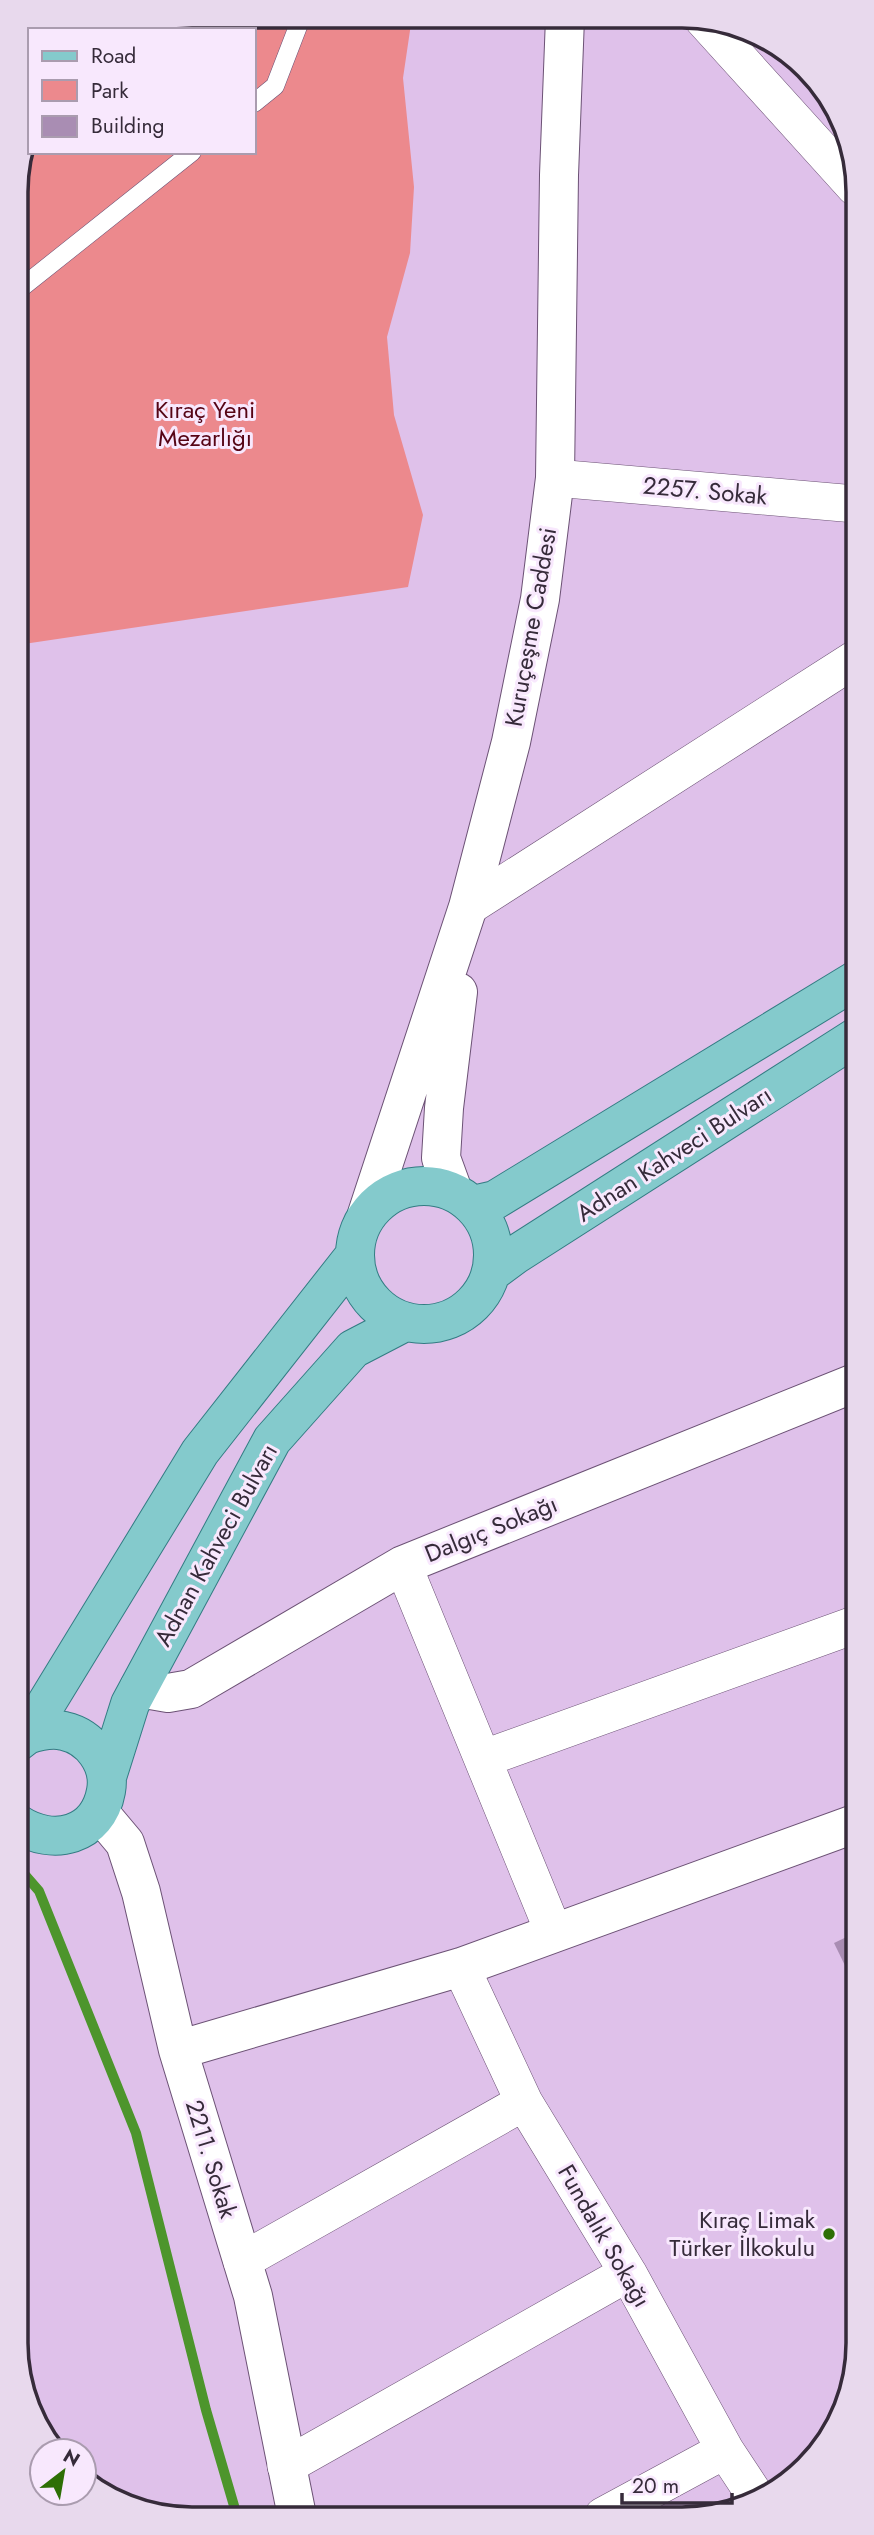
<svg xmlns="http://www.w3.org/2000/svg" width="874" height="2535" viewBox="0 0 874 2535" font-family="Jost,sans-serif">
  <rect width="100%" height="100%" fill="#dfc1ea"/>
  <path fill="#ec898d" d="M 192,16 L 412,17 L 403,78 L 414,187 L 410,253 L 387,337 L 394,415 L 423,515 L 408,587 L 17,645 L 16,180 L 30,129 L 30,152 L 254,152 L 254,30 L 123,30 Z"/>
  <g fill="none" stroke-linecap="round" stroke-linejoin="round">
    <path stroke="#4d952c" stroke-width="10" d="M 19,1868 L 39,1891 L 136,2133 L 206,2410 L 237,2516"/>
  </g>
  <path fill="#a98db3" d="M 857,1932 L 857,1979 L 853,1982 L 834,1943 Z"/>
  <g fill="none" stroke-linecap="round" stroke-linejoin="round">
    <g stroke="#6c5275" stroke-width="19">
      <path id="service" d="M 254,103 L 275,86 L 302,16
        M 16,292 L 192,152"/>
    </g>
    <g stroke="#6c5275" stroke-width="38">
      <path id="minor" d="M 703,19 L 855,187
        M 555,478 L 855,504
        M 468,907 L 855,659
        M 403,1565 L 554,1933
        M 485,1758 L 857,1624
        M 461,1967 L 524,2102 L 628,2273 L 725,2450 L 758,2500
        M 242,2261 L 524,2102
        M 286,2466 L 628,2273
        M 603,2516 L 725,2450"/>
    </g>
    <g stroke="#6c5275" stroke-width="40">
      <path id="tertiary" d="M 453,1191 L 441,1158 L 444,1108 L 458,992
        M 367,1214 L 468,907 L 511,742 L 540,599 L 555,478 L 559,175 L 565,18
        M 139,1688 L 168,1693 L 191,1689 L 403,1565 L 857,1382
        M 99,1812 L 125,1843 L 141,1892 L 178,2050 L 253,2296 L 297,2516
        M 178,2050 L 461,1967 L 857,1823"/>
    </g>
    <g stroke="#337c83" stroke-width="40">
      <path id="primary" d="M355 1255a69 69 0 1 1 138 0a69 69 0 1 1-138 0Z
        M 473,1205 L 495,1200 L 856,980
        M 492,1272 L 515,1255 L 856,1037
        M 18,1742 L 27,1735 L 200,1452 L 354,1256
        M 107,1777 L 130,1704 L 272,1440 L 353,1349 L 405,1322
        M 18,1824 C 53,1847 98,1836 106,1791 C 111,1764 91,1737 64,1731 C 52,1728 39,1731 27,1735"/>
    </g>
    <use href="#service" stroke="#fff" stroke-width="18"/>
    <use href="#minor" stroke="#fff" stroke-width="37"/>
    <use href="#tertiary" stroke="#fff" stroke-width="38"/>
    <use href="#primary" stroke="#84cacc" stroke-width="38"/>
  </g>
  <circle fill="#2e6f05" stroke="#f8e8fd" stroke-width="2.5" cx="829" cy="2234" r="7"/>
  <g text-anchor="middle" stroke-width="6" stroke-linejoin="round" paint-order="stroke">
    <g font-size="24" fill="#560415" stroke="#f8e8fd">
      <text x="205" y="418">Kıraç Yeni<tspan x="205" dy="28">Mezarlığı</tspan></text>
    </g>
    <g font-size="24" fill="#362b3a" stroke="#f8e8fd">
      <text transform="translate(705 491) rotate(5)" y="8">2257. Sokak</text>
      <text transform="translate(531 627) rotate(-80)" y="8">Kuruçeşme Caddesi</text>
      <text transform="translate(674 1154) rotate(-33)" y="8">Adnan Kahveci Bulvarı</text>
      <text transform="translate(491 1529) rotate(-22)" y="8">Dalgıç Sokağı</text>
      <text transform="translate(216 1545) rotate(-61)" y="8">Adnan Kahveci Bulvarı</text>
      <text transform="translate(211 2159) rotate(73)" y="8">2211. Sokak</text>
      <text transform="translate(604 2236) rotate(60)" y="8">Fundalık Sokağı</text>
    </g>
    <g font-size="24" fill="#362b3a" stroke="#f8e8fd" text-anchor="end">
      <text x="815" y="2228">Kıraç Limak<tspan x="815" dy="28">Türker İlkokulu</tspan></text>
    </g>
  </g>
  <path d="M0 0H874V2535H0ZM192 28H682A164 164 0 0 1 846 192V2343A164 164 0 0 1 682 2507H192A164 164 0 0 1 28 2343V192A164 164 0 0 1 192 28Z" fill="#e8d9ed" fill-rule="evenodd"/>
  <path fill="none" stroke="#362b3a" stroke-width="3.5" d="M192 28H682A164 164 0 0 1 846 192V2343A164 164 0 0 1 682 2507H192A164 164 0 0 1 28 2343V192A164 164 0 0 1 192 28Z"/>
  <rect x="28" y="28" width="228" height="126" fill="#f8e8fd" stroke="#aa9caf" stroke-width="2"/>
  <rect x="42" y="51" width="35" height="10" fill="#84cacc" stroke="#aa9caf" stroke-width="2"/>
  <text x="91" y="63" font-size="21" fill="#362b3a">Road</text>
  <rect x="42" y="80" width="35" height="21" fill="#ec898d" stroke="#aa9caf" stroke-width="2"/>
  <text x="91" y="98" font-size="21" fill="#362b3a">Park</text>
  <rect x="42" y="116" width="35" height="21" fill="#a98db3" stroke="#aa9caf" stroke-width="2"/>
  <text x="91" y="133" font-size="21" fill="#362b3a">Building</text>
  <g transform="translate(63 2472) rotate(31)"><circle r="33" fill="#f8e8fd" stroke="#aa9caf" stroke-width="2"/>
  <path d="M0-5L12 26L0 18L-12 26Z" fill="#2e6f05"/>
  <text y="-10" font-size="19" font-weight="bold" text-anchor="middle" fill="#362b3a">N</text>
  </g>
  <path d="M622 2493v10h110v-10" fill="none" stroke="#362b3a" stroke-width="3.5"/>
  <text x="632" y="2493" font-size="21" fill="#362b3a" stroke="#f8e8fd" stroke-width="5" paint-order="stroke">20 m</text>
</svg>
